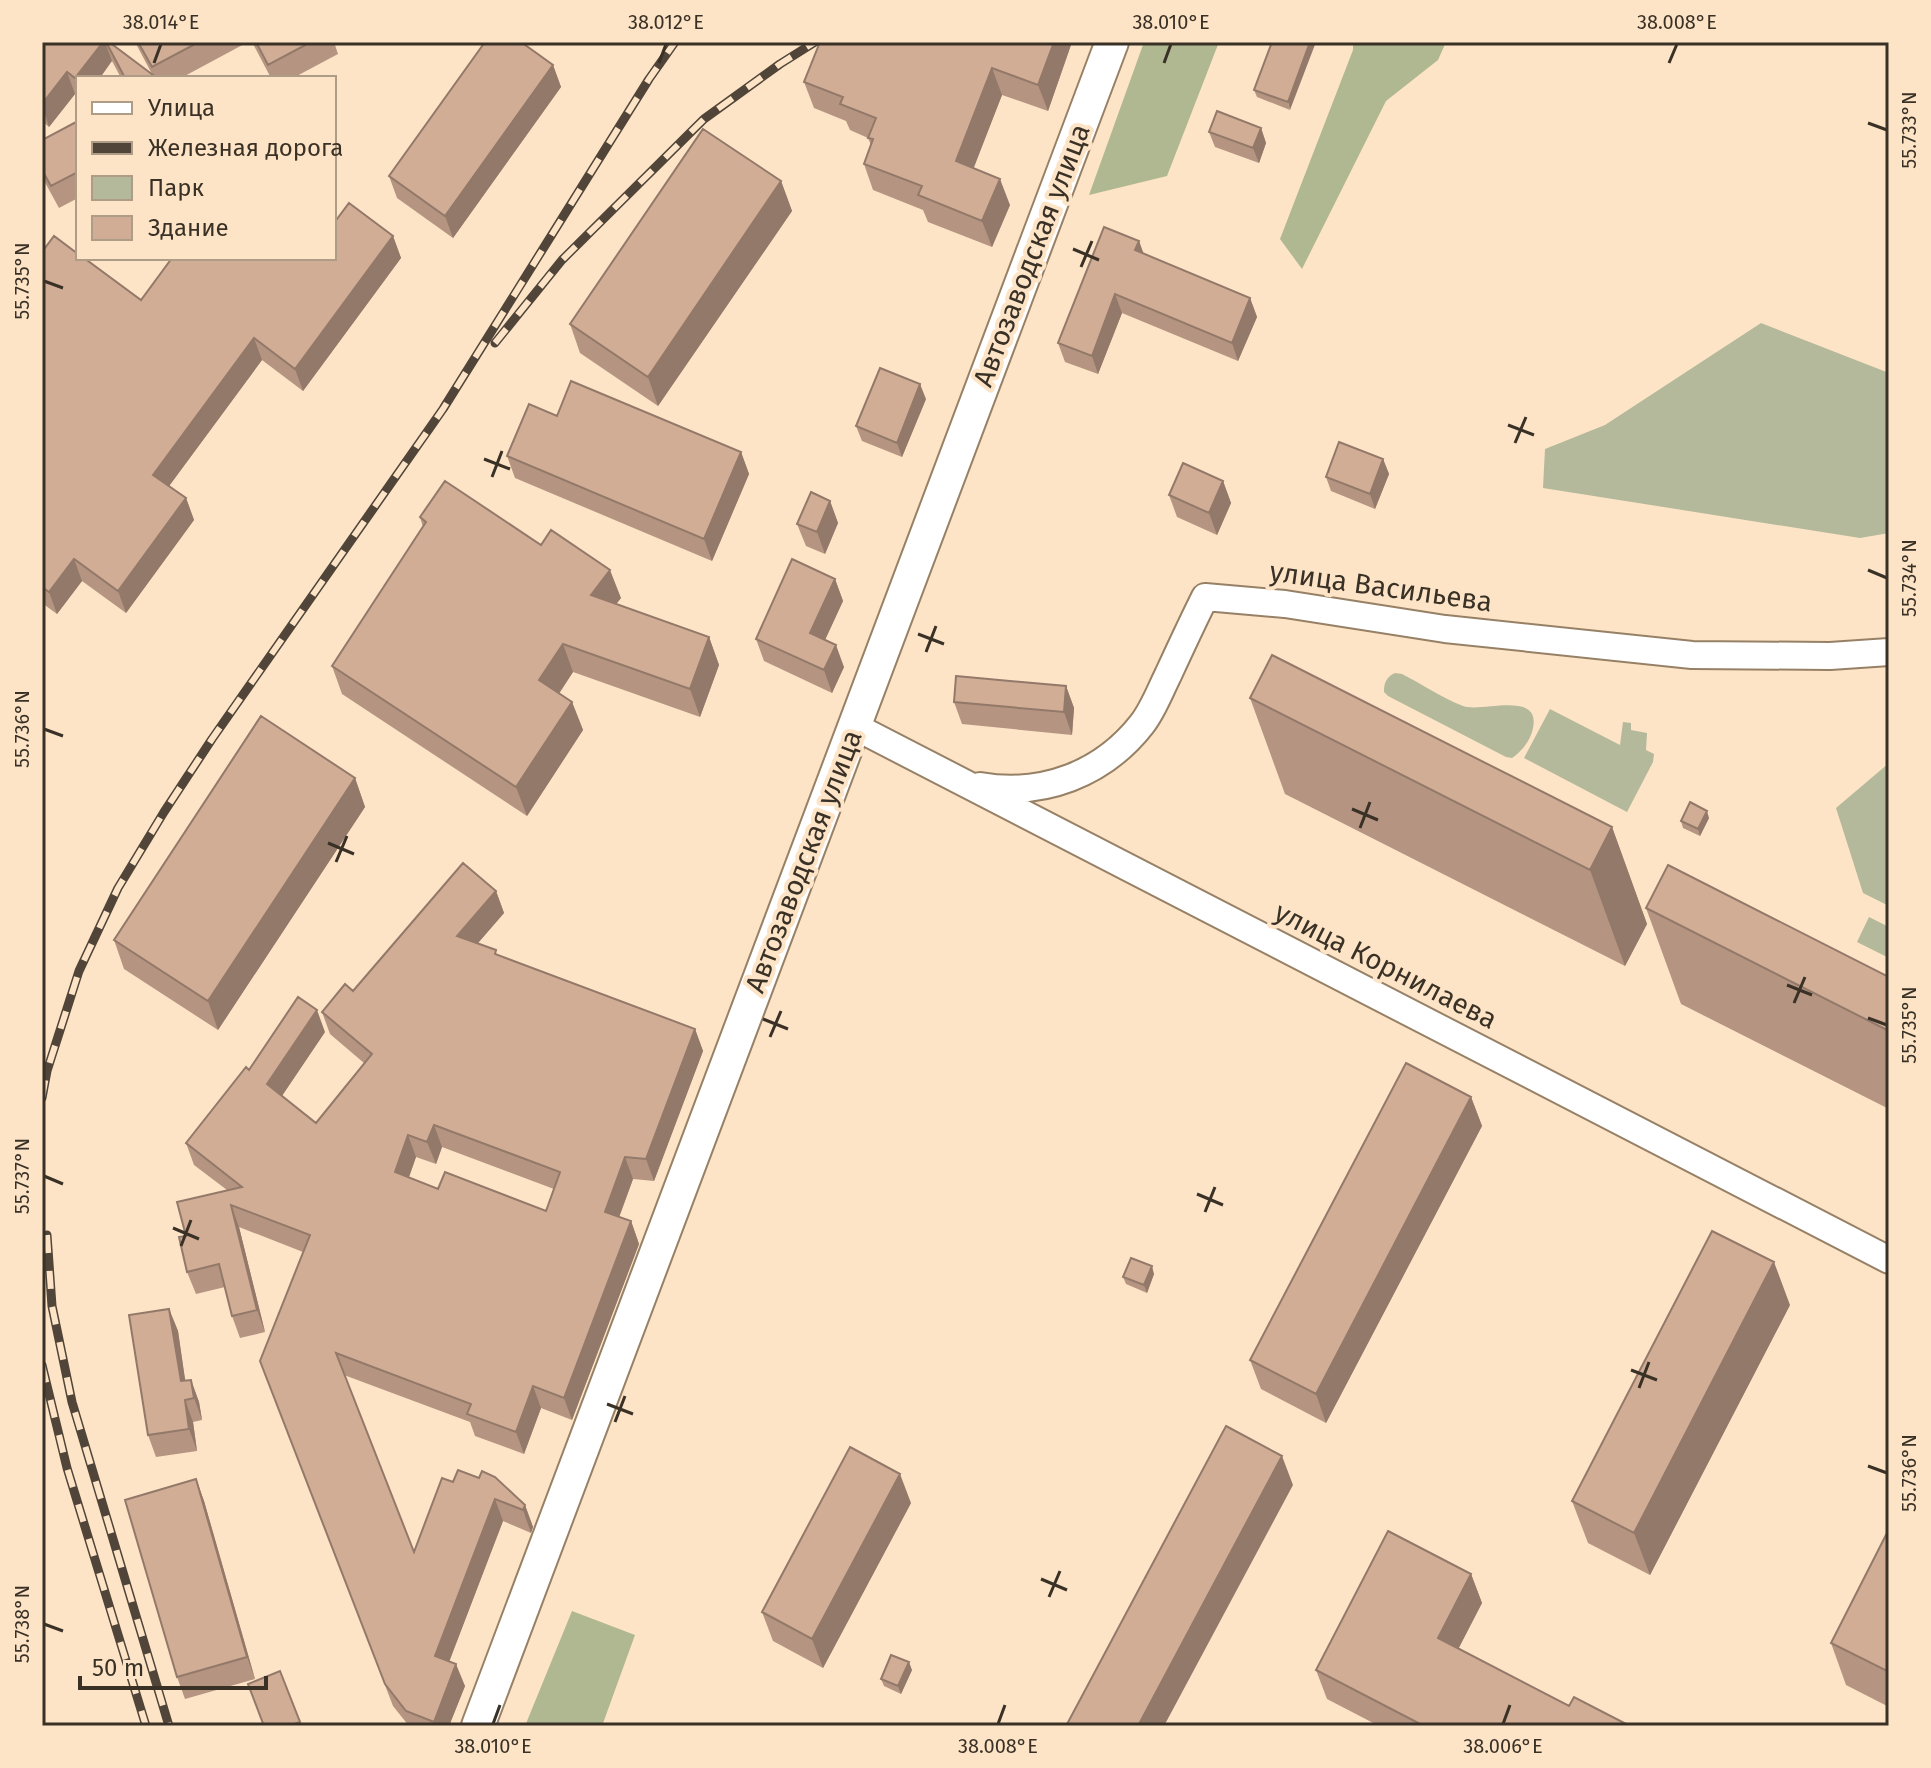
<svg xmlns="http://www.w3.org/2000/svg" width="1931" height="1768" viewBox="0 0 1931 1768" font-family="'Fira Sans',sans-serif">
  <rect width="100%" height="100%" fill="#fde4c7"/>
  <path fill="#b3b99a" d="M 1761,323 L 1889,373 L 1889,533 L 1860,538 L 1543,488 L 1545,449 L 1605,425 Z
    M 1395,673 L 1402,674 C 1422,684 1442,698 1463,706 C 1481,713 1541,690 1533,728 C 1531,740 1522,751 1512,758 L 1506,757 L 1388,696 L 1384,692 C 1384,683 1386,677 1395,673 Z
    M 1550,709 L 1620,745 L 1623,722 L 1631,723 L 1631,730 L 1647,733 L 1646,750 L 1654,754 L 1653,762 L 1627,812 L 1524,758 Z
    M 1889,763 L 1889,906 L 1863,893 L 1836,808 Z
    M 1869,917 L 1889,927 L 1889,958 L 1857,942 Z"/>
  <path fill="#b0b891" d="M 1144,42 L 1219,42 L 1167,176 L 1089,195 Z
    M 1353,42 L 1446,42 L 1438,60 L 1386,101 L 1302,269 L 1280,239 L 1353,50 Z
    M 572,1611 L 635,1635 L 602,1726 L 525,1726 Z"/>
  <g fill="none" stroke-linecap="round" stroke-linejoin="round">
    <g stroke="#978166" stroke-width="30">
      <path id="minor" d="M 854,726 L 1889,1260
        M 980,786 C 1043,797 1103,774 1142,724 C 1153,710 1160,691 1168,675 C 1180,649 1192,623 1205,597 L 1285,604 L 1445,629 L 1692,655 L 1830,656 L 1889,652"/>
    </g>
    <g stroke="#978166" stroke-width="36">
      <path id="tertiary" d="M 478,1726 L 1112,42"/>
    </g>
    <use href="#minor" stroke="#fff" stroke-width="26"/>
    <use href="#tertiary" stroke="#fff" stroke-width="32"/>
    <g stroke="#504538" stroke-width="9">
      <path id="rail" d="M 495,343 L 562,260 L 704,119 L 780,64 L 815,42
        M 42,1098 L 47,1071 L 79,971 L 118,888 L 164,812 L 212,739 L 443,409 L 649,79 L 675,42
        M 47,1235 L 52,1306 L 72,1402 L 169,1726
        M 42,1365 L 67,1468 L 146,1726"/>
    </g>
    <use href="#rail" stroke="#fde4c7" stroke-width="6" stroke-dasharray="18" stroke-linecap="butt"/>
  </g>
  <path fill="#b59581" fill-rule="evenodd" d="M 42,42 L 109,42 L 152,74 L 135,42 L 248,42 L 181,78 L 121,78 L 112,61 L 78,78 L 78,96 L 75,94 L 49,127 L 42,121 Z
    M 252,42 L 334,42 L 338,54 L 293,78 L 271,78 Z
    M 820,42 L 1072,42 L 1048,111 L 1002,95 L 973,168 L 1010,205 L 992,247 L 928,222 L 923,210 L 873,190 L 864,164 L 871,145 L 868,138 L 850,130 L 846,121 L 814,108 L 804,82 Z
    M 1272,42 L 1290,110 L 1257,97 L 1254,90 Z
    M 553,65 L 561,87 L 453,238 L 397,198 L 389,176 Z
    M 78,121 L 78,198 L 59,208 L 42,177 L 42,140 Z
    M 1261,128 L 1266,143 L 1259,163 L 1215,147 L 1209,132 Z
    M 781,181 L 792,211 L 658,406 L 580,353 L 570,324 Z
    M 393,236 L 401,258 L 303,391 L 262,360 L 169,486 L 186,498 L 194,520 L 126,613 L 82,581 L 57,614 L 42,603 L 42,252 L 141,300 L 334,258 Z
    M 1139,241 L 1143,253 L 1250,298 L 1257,317 L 1238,361 L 1122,313 L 1098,374 L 1065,362 L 1058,343 Z
    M 926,399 L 902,457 L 862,441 L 856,426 Z
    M 557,416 L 741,452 L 749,474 L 712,561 L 515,478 L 507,456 Z
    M 1383,459 L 1389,474 L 1375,509 L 1331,491 L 1326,477 Z
    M 1223,481 L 1231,503 L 1217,535 L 1177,517 L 1169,495 Z
    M 830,501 L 838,523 L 825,554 L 806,546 L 797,524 Z
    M 420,517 L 621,598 L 616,604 L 709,637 L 719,665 L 700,717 L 573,672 L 559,694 L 572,702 L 583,730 L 527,816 L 342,694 L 332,666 L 423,527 Z
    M 835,579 L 843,601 L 825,640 L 844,667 L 832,693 L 764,661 L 756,639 Z
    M 1066,686 L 1074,708 L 1072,735 L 962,724 L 954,702 Z
    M 1250,698 L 1612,827 L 1647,924 L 1625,966 L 1285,794 Z
    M 355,778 L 365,807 L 218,1030 L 124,969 L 114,940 Z
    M 1709,818 L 1700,836 L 1683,828 L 1681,821 Z
    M 496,891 L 504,913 L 478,943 L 498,955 L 695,1029 L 703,1051 L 654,1181 L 633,1179 L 619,1217 L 631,1221 L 639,1244 L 572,1420 L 541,1408 L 524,1454 L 475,1436 L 470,1422 L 344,1375 L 414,1552 L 442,1478 L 525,1505 L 533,1527 L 531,1533 L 503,1521 L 449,1661 L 465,1686 L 449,1726 L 409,1726 L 393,1706 L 260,1361 L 303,1252 L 239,1227 L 265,1332 L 240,1338 L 232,1316 L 225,1287 L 196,1294 L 187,1272 L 186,1236 L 227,1190 L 194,1165 L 186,1143 L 325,1032 L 282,1096 L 316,1123 L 364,1063 L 330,1034 L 322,1012 L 353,991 ZM 442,1147 L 554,1189 L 546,1211 L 438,1189 L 409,1177 L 416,1157 L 436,1164 Z
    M 1646,908 L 1889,977 L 1889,1109 L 1681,1004 Z
    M 1471,1097 L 1482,1126 L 1326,1423 L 1261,1389 L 1250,1360 Z
    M 1154,1274 L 1147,1293 L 1126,1284 L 1123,1277 Z
    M 1790,1305 L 1650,1575 L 1588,1543 L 1572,1501 Z
    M 169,1309 L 178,1331 L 185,1381 L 191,1380 L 199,1402 L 202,1420 L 193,1422 L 197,1451 L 156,1457 L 148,1435 Z
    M 196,1479 L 204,1501 L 255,1679 L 185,1699 L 177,1677 Z
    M 911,1503 L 823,1668 L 773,1641 L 762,1612 Z
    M 1889,1529 L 1889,1707 L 1846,1685 L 1831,1643 Z
    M 1471,1574 L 1482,1603 L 1458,1649 L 1569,1706 L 1630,1726 L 1379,1726 L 1327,1699 L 1316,1670 Z
    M 912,1670 L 901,1694 L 884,1686 L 881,1679 Z"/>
  <path fill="#937969" d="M 103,42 L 105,42 L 112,61 L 100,78 L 78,78 L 78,85 L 75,78 Z
    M 1054,42 L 1072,42 L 1048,111 L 1038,85 Z
    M 1310,42 L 1316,42 L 1290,110 L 1288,102 Z
    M 553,65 L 561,87 L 453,238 L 445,216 Z
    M 992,68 L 1002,95 L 966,188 L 956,161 Z
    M 67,72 L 75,94 L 49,127 L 42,104 Z
    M 1261,128 L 1266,143 L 1259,163 L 1253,148 Z
    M 1000,179 L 1010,205 L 992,247 L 982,221 Z
    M 781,181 L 792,211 L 658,406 L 648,377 Z
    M 393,236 L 401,258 L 303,391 L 295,369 Z
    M 1139,241 L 1146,260 L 1135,250 Z
    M 1115,294 L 1122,313 L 1098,374 L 1092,356 Z
    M 1250,298 L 1257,317 L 1238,361 L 1232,343 Z
    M 254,338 L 262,360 L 161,497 L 153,475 Z
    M 920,384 L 926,399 L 902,457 L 897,443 Z
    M 741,452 L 749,474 L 712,561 L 704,539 Z
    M 1383,459 L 1389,474 L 1375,509 L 1370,494 Z
    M 1223,481 L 1231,503 L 1217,535 L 1209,513 Z
    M 186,498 L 194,520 L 126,613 L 118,591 Z
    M 830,501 L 838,523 L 825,554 L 817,532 Z
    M 74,559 L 82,581 L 57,614 L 49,592 Z
    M 610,570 L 621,598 L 601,623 L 591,595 Z
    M 835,579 L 843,601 L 818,655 L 810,633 Z
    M 709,637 L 719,665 L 700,717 L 690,689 Z
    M 563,644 L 573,672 L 549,708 L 539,680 Z
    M 836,645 L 844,667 L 832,693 L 824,670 Z
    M 1066,686 L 1074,708 L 1072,735 L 1064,712 Z
    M 572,702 L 583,730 L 527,816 L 516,787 Z
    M 355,778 L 365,807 L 218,1030 L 208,1001 Z
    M 1707,811 L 1709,818 L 1700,836 L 1698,829 Z
    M 1612,827 L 1647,924 L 1625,966 L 1590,870 Z
    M 496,891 L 504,913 L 465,958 L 457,936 Z
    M 317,1010 L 325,1032 L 275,1106 L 267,1084 Z
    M 695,1029 L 703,1051 L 654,1181 L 646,1159 Z
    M 1471,1097 L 1482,1126 L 1326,1423 L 1316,1394 Z
    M 434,1125 L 442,1147 L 436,1164 L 427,1142 Z
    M 408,1135 L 416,1157 L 403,1194 L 395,1172 Z
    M 625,1157 L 633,1179 L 613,1234 L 605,1212 Z
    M 231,1205 L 239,1227 L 265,1332 L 257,1310 Z
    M 631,1221 L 639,1244 L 572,1420 L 564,1398 Z
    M 1774,1262 L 1790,1305 L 1650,1575 L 1634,1533 Z
    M 1152,1266 L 1154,1274 L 1147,1293 L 1144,1285 Z
    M 169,1309 L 178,1331 L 188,1399 L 181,1381 Z
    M 191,1380 L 199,1402 L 202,1420 L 194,1398 Z
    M 533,1386 L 541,1408 L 524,1454 L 516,1432 Z
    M 185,1400 L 193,1422 L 197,1451 L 189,1429 Z
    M 1282,1456 L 1293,1485 L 1164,1726 L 1138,1726 Z
    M 900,1474 L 911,1503 L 823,1668 L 812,1639 Z
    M 196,1479 L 204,1501 L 255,1679 L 247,1657 Z
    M 495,1499 L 503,1521 L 443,1678 L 435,1656 Z
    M 525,1505 L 533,1527 L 531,1533 L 523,1510 Z
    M 1471,1574 L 1482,1603 L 1449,1667 L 1438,1638 Z
    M 909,1662 L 912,1670 L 901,1694 L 898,1686 Z
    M 456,1664 L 465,1686 L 449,1726 L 436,1726 L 434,1722 Z"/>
  <path fill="#d2ad96" stroke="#937969" stroke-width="2" fill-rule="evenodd" d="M 42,42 L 103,42 L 75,78 L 67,72 L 42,104 Z
    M 106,42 L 109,42 L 157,78 L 125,78 Z
    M 138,42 L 199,42 L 152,67 Z
    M 256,42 L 311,42 L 268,65 Z
    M 485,42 L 521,42 L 553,65 L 445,216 L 389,176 Z
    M 820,42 L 1054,42 L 1038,85 L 992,68 L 956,161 L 1000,179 L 982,221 L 918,195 L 922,186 L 864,164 L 873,139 L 868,138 L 876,118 L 840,104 L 843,97 L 804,82 Z
    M 1272,42 L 1310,42 L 1288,102 L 1254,90 Z
    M 1217,111 L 1261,128 L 1253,148 L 1209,132 Z
    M 78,121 L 78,172 L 51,186 L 42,170 L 42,140 Z
    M 703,129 L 781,181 L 648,377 L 570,324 Z
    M 349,203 L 393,236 L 295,369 L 254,338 L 153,475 L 186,498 L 118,591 L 74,559 L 49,592 L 42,587 L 42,252 L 54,236 L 78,254 L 78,258 L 84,258 L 141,300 L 172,258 L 334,258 L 334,223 Z
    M 1104,227 L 1139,241 L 1135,250 L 1250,298 L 1232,343 L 1115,294 L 1092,356 L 1058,343 Z
    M 880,368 L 920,384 L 897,443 L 856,426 Z
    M 571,381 L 741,452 L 704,539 L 507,456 L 529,404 L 557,416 Z
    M 1339,442 L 1383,459 L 1370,494 L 1326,477 Z
    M 1183,463 L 1223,481 L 1209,513 L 1169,495 Z
    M 445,481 L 541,545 L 551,530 L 610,570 L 591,595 L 709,637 L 690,689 L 563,644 L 539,680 L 572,702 L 516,787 L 332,666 L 426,522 L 420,517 Z
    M 811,492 L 830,501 L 817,532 L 797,524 Z
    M 792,559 L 835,579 L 810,633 L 836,645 L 824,670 L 756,639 Z
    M 1272,655 L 1612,827 L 1590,870 L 1250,698 Z
    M 956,676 L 1066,686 L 1064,712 L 954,702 Z
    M 261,716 L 355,778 L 208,1001 L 114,940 Z
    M 1690,802 L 1707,811 L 1698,829 L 1681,821 Z
    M 463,863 L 496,891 L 457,936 L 496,950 L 495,954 L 695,1029 L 646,1159 L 625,1157 L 605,1212 L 631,1221 L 564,1398 L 533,1386 L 516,1432 L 467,1414 L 471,1404 L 336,1353 L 414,1552 L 442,1478 L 453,1482 L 458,1470 L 479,1478 L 482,1471 L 495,1477 L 525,1505 L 523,1510 L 495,1499 L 435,1656 L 456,1664 L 434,1722 L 406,1711 L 385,1684 L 260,1361 L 310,1235 L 231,1205 L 257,1310 L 232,1316 L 219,1264 L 187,1272 L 179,1237 L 186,1236 L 177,1202 L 242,1187 L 186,1143 L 246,1067 L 249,1070 L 298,997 L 317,1010 L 267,1084 L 316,1123 L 372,1054 L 322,1012 L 345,984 L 353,991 ZM 434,1125 L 560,1172 L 546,1211 L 445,1172 L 438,1189 L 395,1172 L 408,1135 L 427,1142 Z
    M 1668,865 L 1889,977 L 1889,1031 L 1646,908 Z
    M 1406,1063 L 1471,1097 L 1316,1394 L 1250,1360 Z
    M 1712,1231 L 1774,1262 L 1634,1533 L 1572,1501 Z
    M 1131,1258 L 1152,1266 L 1144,1285 L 1123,1277 Z
    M 169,1309 L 181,1381 L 191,1380 L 194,1398 L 185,1400 L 189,1429 L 148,1435 L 129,1315 Z
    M 1226,1426 L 1282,1456 L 1138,1726 L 1066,1726 Z
    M 850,1447 L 900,1474 L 812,1639 L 762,1612 Z
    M 196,1479 L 247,1657 L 177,1677 L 125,1500 Z
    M 1889,1529 L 1889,1667 L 1887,1671 L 1831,1643 Z
    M 1388,1531 L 1471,1574 L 1438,1638 L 1569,1706 L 1574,1697 L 1630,1726 L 1424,1726 L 1316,1670 Z
    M 891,1655 L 909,1662 L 898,1686 L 881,1679 Z
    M 280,1671 L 300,1722 L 289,1726 L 264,1726 L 248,1684 Z"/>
  <path fill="none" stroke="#3a3126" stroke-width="3" d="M 154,63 L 161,44M 659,63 L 666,44M 1164,63 L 1171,44M 1669,63 L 1677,44M 1868,123 L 1887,130M 1073,249 L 1099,260M 1081,267 L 1092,241M 44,281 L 63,288M 1508,425 L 1534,435M 1515,443 L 1526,417M 484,459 L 510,469M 492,477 L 502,451M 1868,570 L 1887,578M 918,634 L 944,644M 926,652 L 936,626M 44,729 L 63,736M 1352,809 L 1378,820M 1360,828 L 1370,802M 328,843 L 354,854M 336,862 L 347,836M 1787,985 L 1812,995M 1794,1003 L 1805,977M 1868,1018 L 1887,1025M 763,1019 L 788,1029M 770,1037 L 781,1011M 44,1176 L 63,1184M 1197,1194 L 1223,1205M 1205,1212 L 1215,1187M 173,1228 L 199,1239M 181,1246 L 191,1220M 1631,1370 L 1657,1380M 1639,1388 L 1649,1362M 607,1404 L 633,1414M 615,1422 L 625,1396M 1868,1466 L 1887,1473M 1041,1579 L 1067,1590M 1049,1597 L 1060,1571M 44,1624 L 63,1631M 493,1724 L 500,1705M 998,1724 L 1005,1705M 1503,1724 L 1510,1705"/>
  <g text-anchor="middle" stroke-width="8" stroke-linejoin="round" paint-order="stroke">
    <g font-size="28" fill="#3a3126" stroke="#fde4c7">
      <text transform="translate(1031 255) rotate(-69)" y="10">Автозаводская улица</text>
      <text transform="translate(1381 586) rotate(8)" y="10">улица Васильева</text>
      <text transform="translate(803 861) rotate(-69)" y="10">Автозаводская улица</text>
      <text transform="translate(1386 965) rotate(27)" y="10">улица Корнилаева</text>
    </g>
  </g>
  <rect width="1931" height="1768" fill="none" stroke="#fde4c7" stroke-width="88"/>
  <rect x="76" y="76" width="260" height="184" fill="#fde4c7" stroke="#af9c87" stroke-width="2"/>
  <rect x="92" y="102" width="40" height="12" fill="#ffffff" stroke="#af9c87" stroke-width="2"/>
  <text x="148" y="116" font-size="24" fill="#3a3126">Улица</text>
  <rect x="92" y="142" width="40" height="12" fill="#504538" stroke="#af9c87" stroke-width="2"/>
  <text x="148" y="156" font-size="24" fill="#3a3126">Железная дорога</text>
  <rect x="92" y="176" width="40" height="24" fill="#b3b99a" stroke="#af9c87" stroke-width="2"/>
  <text x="148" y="196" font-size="24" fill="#3a3126">Парк</text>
  <rect x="92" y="216" width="40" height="24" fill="#d2ad96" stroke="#af9c87" stroke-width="2"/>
  <text x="148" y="236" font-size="24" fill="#3a3126">Здание</text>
  <path d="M80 1676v12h186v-12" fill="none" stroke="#3a3126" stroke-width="4"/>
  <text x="92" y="1676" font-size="24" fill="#3a3126" stroke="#fde4c7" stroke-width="6" paint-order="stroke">50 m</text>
  <rect x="44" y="44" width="1843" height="1680" fill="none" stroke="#3a3126" stroke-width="3"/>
  <g font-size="20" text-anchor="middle" fill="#3a3126">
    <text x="161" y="29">38.014°E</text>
    <text x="666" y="29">38.012°E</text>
    <text x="1171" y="29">38.010°E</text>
    <text x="1677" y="29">38.008°E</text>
    <text transform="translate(1909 130) rotate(-90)" y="7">55.733°N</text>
    <text transform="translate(22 281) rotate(-90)" y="7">55.735°N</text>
    <text transform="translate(1909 578) rotate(-90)" y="7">55.734°N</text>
    <text transform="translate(22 729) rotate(-90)" y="7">55.736°N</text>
    <text transform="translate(1909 1025) rotate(-90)" y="7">55.735°N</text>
    <text transform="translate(22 1176) rotate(-90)" y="7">55.737°N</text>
    <text transform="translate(1909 1473) rotate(-90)" y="7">55.736°N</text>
    <text transform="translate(22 1624) rotate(-90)" y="7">55.738°N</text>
    <text x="493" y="1753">38.010°E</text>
    <text x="998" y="1753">38.008°E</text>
    <text x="1503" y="1753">38.006°E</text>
  </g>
</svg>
